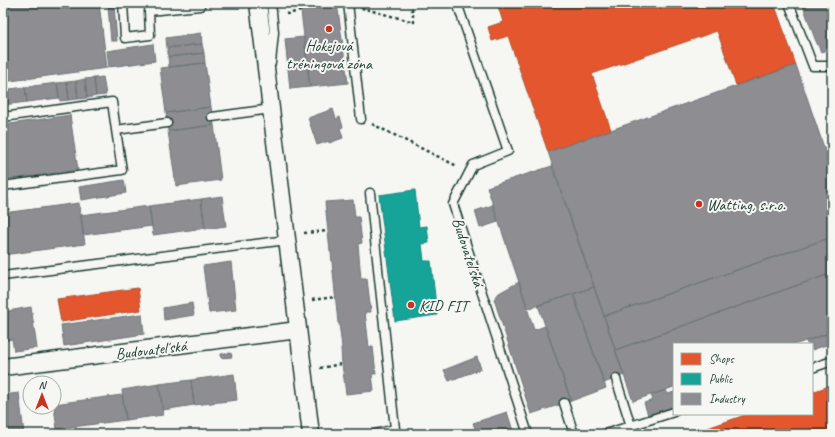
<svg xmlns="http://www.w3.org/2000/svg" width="835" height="437" viewBox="0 0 835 437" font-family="Caveat,sans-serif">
  <rect width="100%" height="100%" fill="#f6f6f2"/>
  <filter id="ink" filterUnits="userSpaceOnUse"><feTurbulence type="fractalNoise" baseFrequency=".025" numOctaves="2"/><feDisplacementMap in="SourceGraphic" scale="8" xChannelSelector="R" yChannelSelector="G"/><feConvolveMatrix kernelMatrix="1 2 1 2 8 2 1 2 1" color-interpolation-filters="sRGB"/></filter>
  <g filter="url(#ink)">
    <path fill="#e4572e" stroke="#a94f30" d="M 497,3 L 774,3 L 796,65 L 736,85 L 717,31 L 592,74 L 611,130 L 548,152 L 508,36 L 492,41 L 488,27 L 503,22 Z
      M 138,288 L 141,310 L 61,322 L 57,299 Z
      M 832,385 L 832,434 L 690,434 L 748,414 L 812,414 L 812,392 Z"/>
    <path fill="#17a398" stroke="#19847a" d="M 415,190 L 419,227 L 427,226 L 429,243 L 422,244 L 424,261 L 431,261 L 437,315 L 395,321 L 379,195 Z"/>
    <path fill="#8d8d92" stroke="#6c7576" d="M 3,3 L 99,3 L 107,68 L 3,82 Z
      M 300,3 L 337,3 L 348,83 L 310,87 Z
      M 802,3 L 832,3 L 832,48 L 821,52 L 815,39 Z
      M 108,6 L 114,6 L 117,41 L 111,41 Z
      M 201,33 L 202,44 L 167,48 L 166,38 Z
      M 304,37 L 310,87 L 290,89 L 285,39 Z
      M 153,44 L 155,61 L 109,67 L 107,51 Z
      M 202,44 L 204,53 L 168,57 L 167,48 Z
      M 204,53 L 205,63 L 169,67 L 168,57 Z
      M 205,63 L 211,107 L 166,113 L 160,68 Z
      M 796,65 L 832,171 L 832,237 L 604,316 L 548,152 Z
      M 103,77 L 106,95 L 96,96 L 94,78 Z
      M 94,78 L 96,96 L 87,98 L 85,79 Z
      M 85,79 L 87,98 L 78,99 L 76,81 Z
      M 76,81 L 78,99 L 69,100 L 67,82 Z
      M 67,82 L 69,100 L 60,101 L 57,83 Z
      M 57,83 L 59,98 L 27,102 L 25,87 Z
      M 25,87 L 27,102 L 3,105 L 3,90 Z
      M 211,107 L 214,125 L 168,131 L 166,113 Z
      M 333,109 L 336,119 L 340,117 L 343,127 L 340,128 L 343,138 L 329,143 L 329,141 L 317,145 L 308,118 Z
      M 70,115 L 78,170 L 3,180 L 3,125 Z
      M 214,125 L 221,180 L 176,186 L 168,131 Z
      M 552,166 L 594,287 L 528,309 L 487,187 Z
      M 124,180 L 126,193 L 81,200 L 79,187 Z
      M 222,196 L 226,226 L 205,229 L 201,199 Z
      M 3,199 L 8,199 L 9,210 L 3,211 Z
      M 201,199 L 205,228 L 153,235 L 149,206 Z
      M 353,200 L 355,217 L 359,217 L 362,243 L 358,244 L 361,279 L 367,279 L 371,312 L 365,312 L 369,347 L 373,347 L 376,374 L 372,374 L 374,391 L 346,394 L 342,364 L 341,348 L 342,347 L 339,323 L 338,323 L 331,252 L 330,252 L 325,202 Z
      M 79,203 L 85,244 L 3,255 L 3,213 Z
      M 493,205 L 498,222 L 480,228 L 475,211 Z
      M 149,206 L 152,226 L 83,235 L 81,215 Z
      M 832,237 L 832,273 L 615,350 L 604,316 Z
      M 231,262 L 236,310 L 209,313 L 203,266 Z
      M 832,273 L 832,332 L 797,344 L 674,344 L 674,387 L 633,401 L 615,350 Z
      M 519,282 L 534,330 L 545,326 L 571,401 L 531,414 L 494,299 L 499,293 Z
      M 594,287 L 624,375 L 604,383 L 573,294 Z
      M 573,294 L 606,388 L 571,401 L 538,305 Z
      M 192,303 L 194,315 L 164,320 L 163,308 Z
      M 31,307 L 37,348 L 14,351 L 12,339 L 3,341 L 3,319 L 9,318 L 8,311 Z
      M 142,314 L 144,334 L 64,346 L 61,325 Z
      M 832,332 L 832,343 L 812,350 L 812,344 L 807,344 L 806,341 Z
      M 231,353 L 232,357 L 221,358 L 221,354 Z
      M 477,357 L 481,369 L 449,381 L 444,370 Z
      M 234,374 L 237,400 L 194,405 L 191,380 Z
      M 191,380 L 194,405 L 163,410 L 159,384 Z
      M 159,384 L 163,415 L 126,420 L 122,390 Z
      M 666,390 L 668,394 L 674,392 L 674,410 L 649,418 L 644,403 L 653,400 L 651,395 Z
      M 19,393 L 24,434 L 3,434 L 3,395 Z
      M 122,395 L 126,420 L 57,429 L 54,407 L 54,404 Z
      M 507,412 L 514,434 L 477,434 L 473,423 Z"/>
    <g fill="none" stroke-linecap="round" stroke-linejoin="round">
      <g stroke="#1f3d34" stroke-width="11">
        <path id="lane" d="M 123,3 L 125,38 L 150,35 L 149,11 L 200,6 L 200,3
          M 271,3 L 274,32 L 271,63
          M 348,3 L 361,119
          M 457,3 L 508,151 L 473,165 L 453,204 L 528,434
          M 789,3 L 813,66 L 832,66
          M 3,117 L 112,102 L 116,130
          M 212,117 L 271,109
          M 3,186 L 122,170 L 116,130 L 167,123
          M 370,193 L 395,429 L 375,434
          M 3,276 L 287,240
          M 812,368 L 832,361
          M 616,379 L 631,426
          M 564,403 L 574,434
          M 605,434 L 674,412"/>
      </g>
      <g stroke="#1f3d34" stroke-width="19">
        <path id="street" d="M 258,3 L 311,434
          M 3,367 L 298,330"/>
      </g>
      <path stroke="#1f3d34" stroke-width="2.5" stroke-dasharray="3 3" stroke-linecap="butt" d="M 361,8 L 414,22 L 411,3
        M 286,14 L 301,11
        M 372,124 L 457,166
        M 304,233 L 328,231
        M 312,300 L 335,297
        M 320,368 L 342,364"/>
      <use href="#lane" stroke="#f6f6f2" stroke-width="8"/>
      <use href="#street" stroke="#f6f6f2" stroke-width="16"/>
    </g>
  </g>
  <g fill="#c8321e" stroke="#f6f6f2" stroke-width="1.5">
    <circle cx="329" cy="29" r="4"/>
    <circle cx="699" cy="204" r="4"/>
    <circle cx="411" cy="305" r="4"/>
  </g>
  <g text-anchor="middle" stroke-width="4" stroke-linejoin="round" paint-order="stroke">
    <g font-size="16" fill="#1f3d34" stroke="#f6f6f2" text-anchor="start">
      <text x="329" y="51" text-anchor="middle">Hokejová<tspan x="329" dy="18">tréningová zóna</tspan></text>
      <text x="707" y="210">Watting, s.r.o.</text>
      <text x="419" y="311">KID FIT</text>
    </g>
    <g font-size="16" fill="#1f3d34" stroke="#f6f6f2">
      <text transform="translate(469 252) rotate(72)" y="6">Budovateľská</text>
      <text transform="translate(151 349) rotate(-7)" y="6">Budovateľská</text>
    </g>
  </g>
  <rect width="835" height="437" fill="none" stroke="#f6f6f2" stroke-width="16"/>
  <rect x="8" y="8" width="819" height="421" fill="none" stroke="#1f3d34" stroke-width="1.5" filter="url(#ink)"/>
  <rect x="673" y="343" width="140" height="72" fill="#f6f6f2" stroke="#a0aca6"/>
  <rect x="681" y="353" width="20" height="12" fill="#e4572e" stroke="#a0aca6"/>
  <text x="709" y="363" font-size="12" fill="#1f3d34">Shops</text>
  <rect x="681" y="373" width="20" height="12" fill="#17a398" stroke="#a0aca6"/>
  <text x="709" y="383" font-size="12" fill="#1f3d34">Public</text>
  <rect x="681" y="393" width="20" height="12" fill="#8d8d92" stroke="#a0aca6"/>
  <text x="709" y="403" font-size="12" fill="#1f3d34">Industry</text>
  <g transform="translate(42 395)"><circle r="19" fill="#f6f6f2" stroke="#a0aca6"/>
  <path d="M0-3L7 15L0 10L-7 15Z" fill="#c8321e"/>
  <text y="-6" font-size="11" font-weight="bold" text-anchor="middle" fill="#1f3d34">N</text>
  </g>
</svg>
